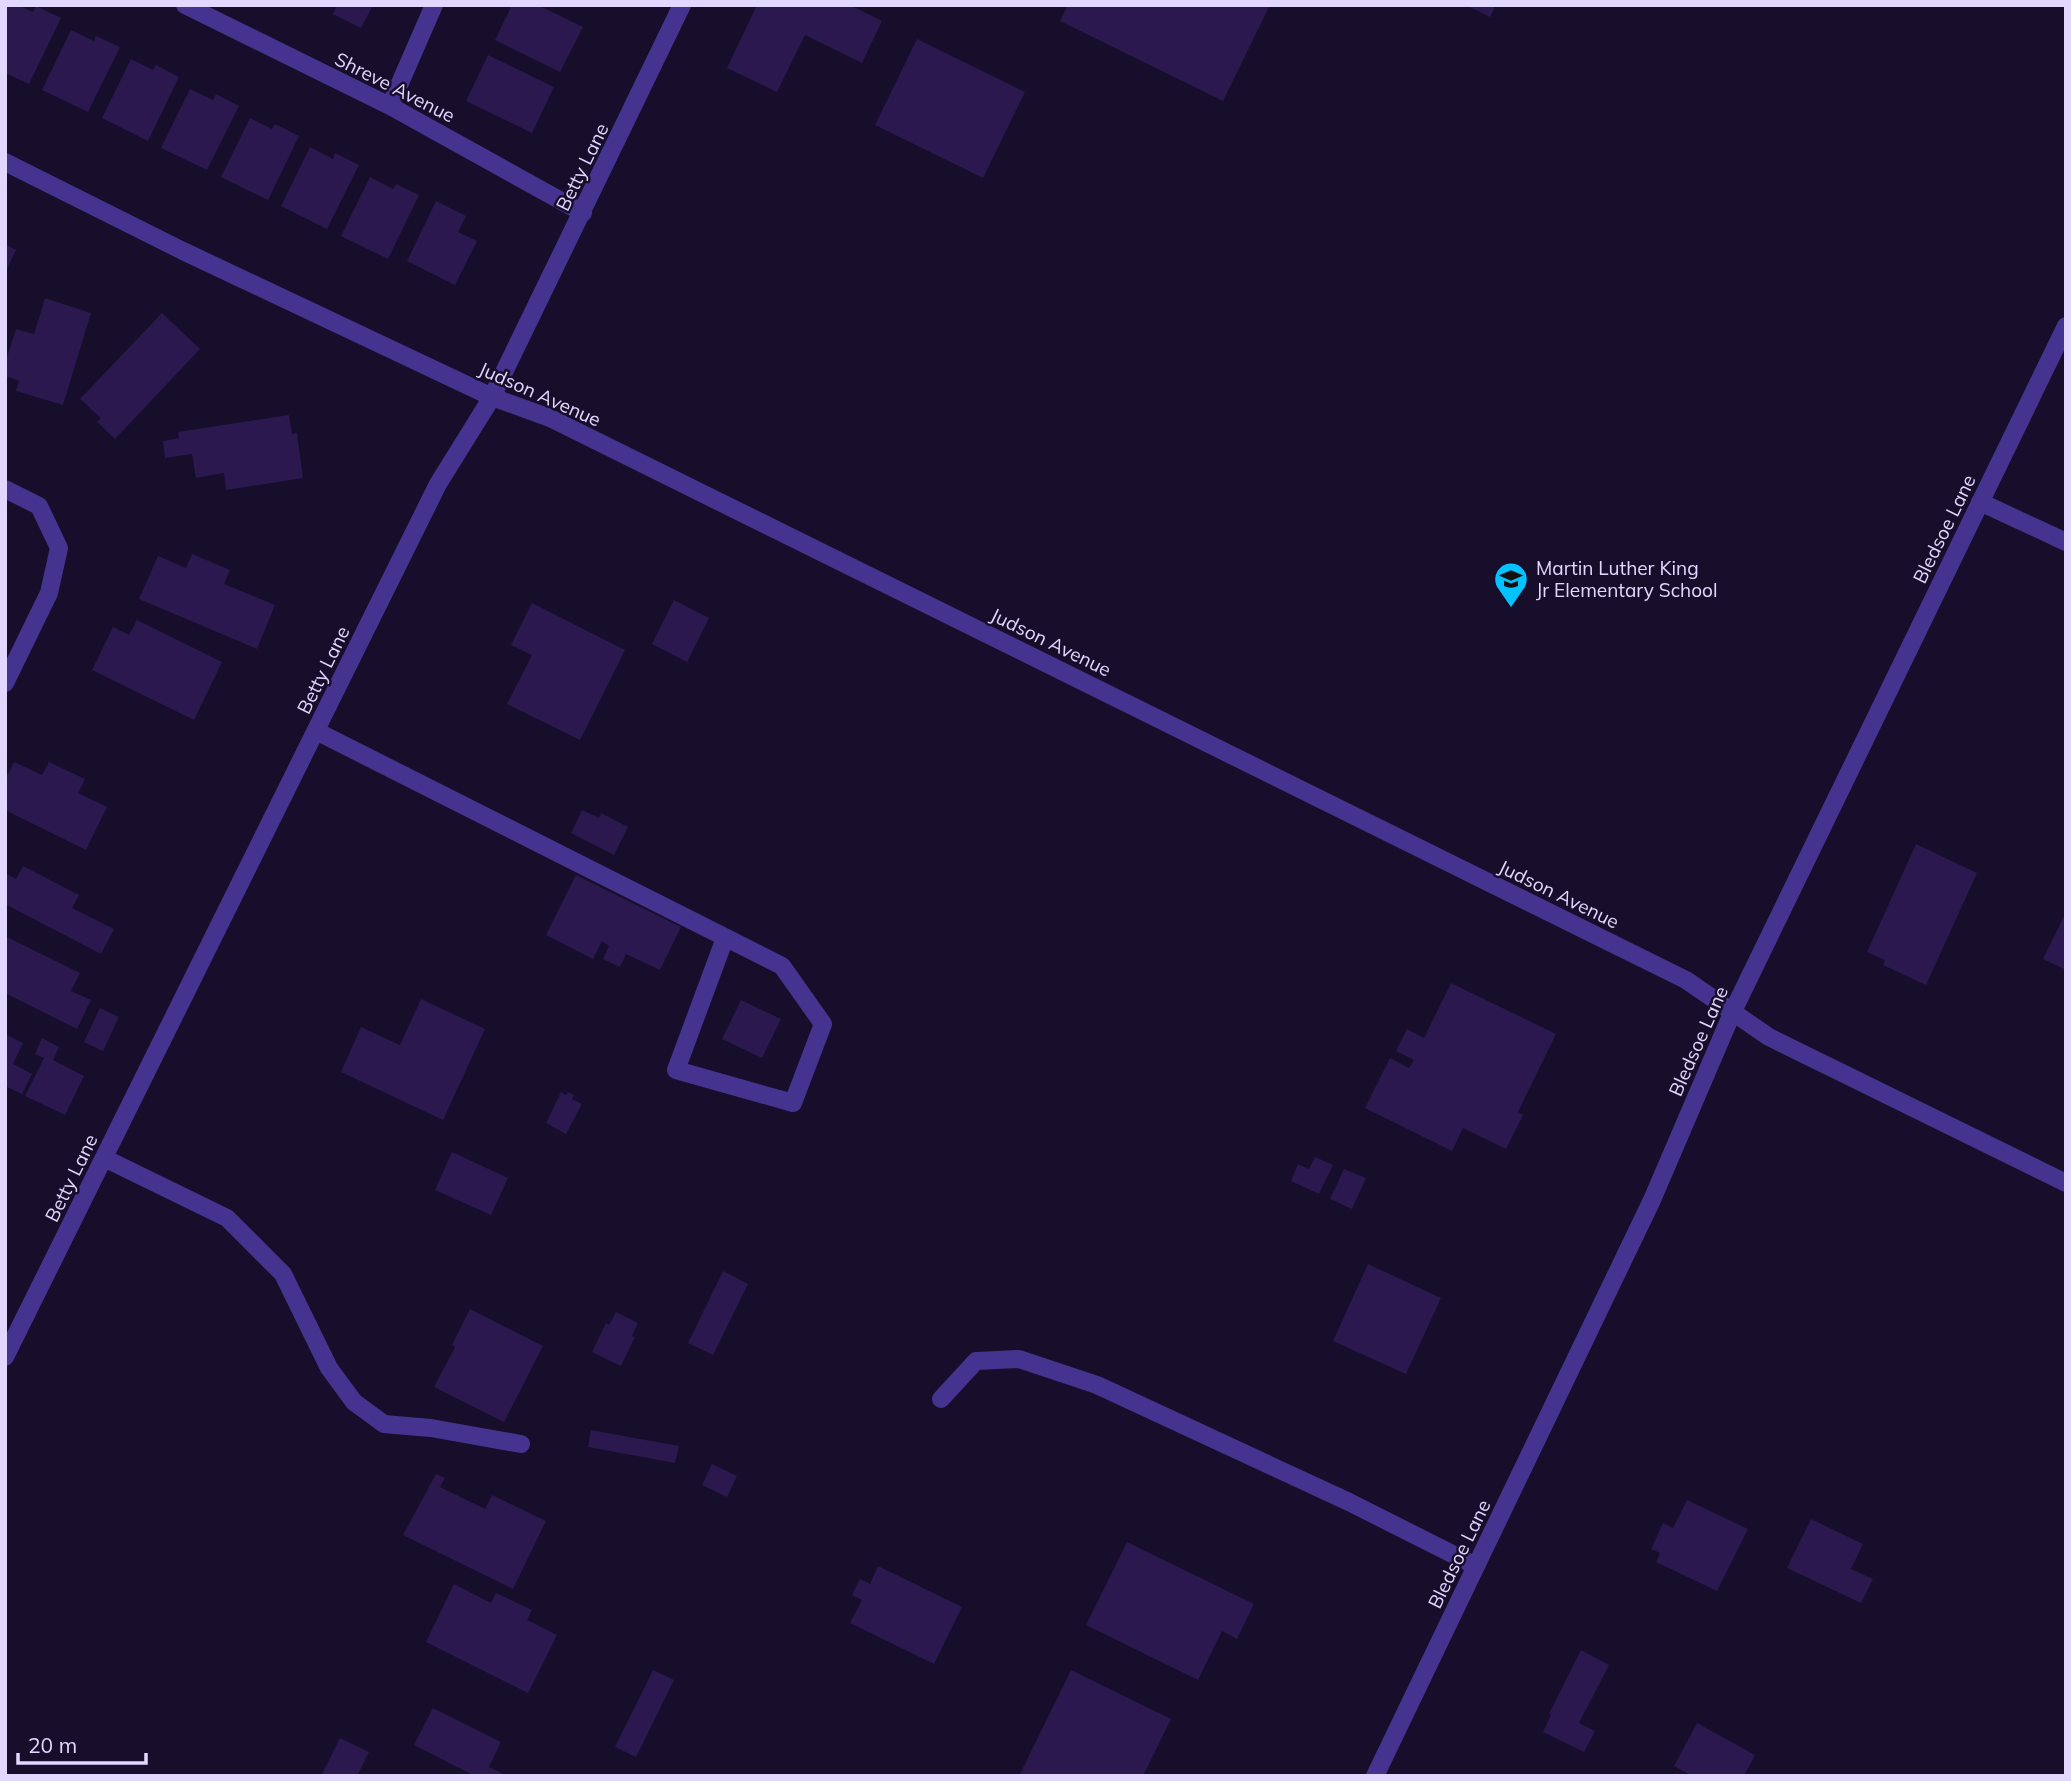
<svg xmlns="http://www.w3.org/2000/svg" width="2071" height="1781" viewBox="0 0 2071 1781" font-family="Mulish,sans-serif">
  <rect width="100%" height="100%" fill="#170e2b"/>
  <path fill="#2a184e" d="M 8,5 L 18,5 L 33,12 L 36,6 L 61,18 L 29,84 L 5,73 L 5,11 Z
    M 337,5 L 373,5 L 361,28 L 333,14 Z
    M 512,5 L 538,5 L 583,27 L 560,72 L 495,40 Z
    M 757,5 L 850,5 L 882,21 L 862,63 L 805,35 L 777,92 L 727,68 Z
    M 1068,5 L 1270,5 L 1223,101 L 1060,21 Z
    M 1466,5 L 1496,5 L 1490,17 Z
    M 71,30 L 94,41 L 96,36 L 120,47 L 88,112 L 42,90 Z
    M 917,39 L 1025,92 L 983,178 L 875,125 Z
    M 488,55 L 554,87 L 532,133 L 466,101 Z
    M 131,59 L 153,70 L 156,65 L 179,77 L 148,141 L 102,118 Z
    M 190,89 L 213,100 L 216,94 L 239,106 L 207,170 L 161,148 Z
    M 250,118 L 272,129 L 275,124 L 299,136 L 268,200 L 221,177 Z
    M 310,147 L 333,159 L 335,153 L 359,165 L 327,229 L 281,206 Z
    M 370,177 L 393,189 L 396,184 L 419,195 L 388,259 L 341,236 Z
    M 436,201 L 466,216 L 458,232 L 477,241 L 455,285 L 407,261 Z
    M 5,244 L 16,250 L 5,273 Z
    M 45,298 L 91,313 L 63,405 L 16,391 L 19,381 L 5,376 L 5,363 L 16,329 L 34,334 Z
    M 162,313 L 200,349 L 115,439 L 97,422 L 101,418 L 80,399 Z
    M 289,415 L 292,434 L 297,433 L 303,478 L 226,490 L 224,473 L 196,478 L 192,454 L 165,458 L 163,441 L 179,438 L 178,432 Z
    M 192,554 L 230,570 L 224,584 L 275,605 L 257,649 L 139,599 L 158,556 L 186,568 Z
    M 674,600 L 709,618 L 687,662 L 652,644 Z
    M 532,603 L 625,650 L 580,740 L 507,704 L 532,655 L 511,645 Z
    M 137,620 L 222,662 L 194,720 L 92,670 L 113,627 L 129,635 Z
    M 14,762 L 42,775 L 49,762 L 85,779 L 78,793 L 107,807 L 86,850 L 5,810 L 5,780 Z
    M 582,810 L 599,818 L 601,813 L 628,827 L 614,855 L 571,833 Z
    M 1916,844 L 1977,873 L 1926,985 L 1883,965 L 1885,960 L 1867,952 Z
    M 23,866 L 79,895 L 72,908 L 114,929 L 101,954 L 5,904 L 5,873 L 16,879 Z
    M 576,875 L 681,927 L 660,970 L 626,954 L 620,967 L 603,959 L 609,946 L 602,941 L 593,959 L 546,935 Z
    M 2066,912 L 2066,970 L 2043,959 Z
    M 5,936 L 80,973 L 71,991 L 91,1000 L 77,1029 L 5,993 Z
    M 1451,983 L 1556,1034 L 1518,1112 L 1523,1115 L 1506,1149 L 1463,1128 L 1452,1151 L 1365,1108 L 1390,1058 L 1409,1068 L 1414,1060 L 1396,1051 L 1407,1029 L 1424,1038 Z
    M 421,999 L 485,1029 L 443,1120 L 341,1072 L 361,1027 L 400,1045 Z
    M 741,1000 L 781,1019 L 762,1058 L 722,1039 Z
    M 100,1008 L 119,1017 L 103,1051 L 84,1042 Z
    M 5,1034 L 23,1043 L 13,1064 L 32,1074 L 22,1094 L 5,1086 Z
    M 42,1038 L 59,1047 L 53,1060 L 84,1076 L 65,1115 L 25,1096 L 44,1058 L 35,1054 Z
    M 561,1092 L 566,1095 L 568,1092 L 574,1095 L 572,1099 L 582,1104 L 566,1134 L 546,1123 Z
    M 452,1152 L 508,1178 L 491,1215 L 435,1190 Z
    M 1315,1157 L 1333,1165 L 1319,1194 L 1291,1181 L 1298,1164 L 1309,1169 Z
    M 1344,1169 L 1366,1178 L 1352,1209 L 1330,1199 Z
    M 1368,1264 L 1441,1298 L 1406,1374 L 1333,1341 Z
    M 723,1271 L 748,1284 L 713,1355 L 688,1343 Z
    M 470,1309 L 543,1346 L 504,1422 L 434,1387 L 455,1347 L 452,1345 Z
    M 616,1312 L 638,1323 L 632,1336 L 635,1337 L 621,1366 L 592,1352 L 606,1323 L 609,1325 Z
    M 591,1430 L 679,1446 L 675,1463 L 588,1447 Z
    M 712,1464 L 737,1476 L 727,1497 L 702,1485 Z
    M 436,1474 L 445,1478 L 440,1487 L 485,1509 L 492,1495 L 546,1521 L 513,1589 L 403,1535 Z
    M 1687,1500 L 1748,1529 L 1717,1591 L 1656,1562 L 1660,1553 L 1651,1549 L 1663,1523 L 1673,1528 Z
    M 1811,1519 L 1863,1544 L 1851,1569 L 1873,1579 L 1861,1603 L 1787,1568 Z
    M 1127,1542 L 1254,1604 L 1237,1639 L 1222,1631 L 1198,1680 L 1086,1625 Z
    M 878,1566 L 962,1607 L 934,1664 L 850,1623 L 862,1600 L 852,1595 L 860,1579 L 870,1584 Z
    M 454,1584 L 491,1603 L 496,1593 L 532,1610 L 527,1620 L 557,1635 L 528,1693 L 426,1642 Z
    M 1581,1650 L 1609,1665 L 1579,1723 L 1595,1731 L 1584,1752 L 1543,1732 L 1551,1715 L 1549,1714 Z
    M 653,1670 L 674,1680 L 636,1757 L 615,1747 Z
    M 1071,1670 L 1171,1719 L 1143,1776 L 1019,1776 Z
    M 433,1708 L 501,1742 L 489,1767 L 507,1776 L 475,1776 L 414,1745 Z
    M 1697,1723 L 1755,1755 L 1744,1776 L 1692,1776 L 1674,1766 Z
    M 340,1738 L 369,1752 L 357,1776 L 321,1776 Z"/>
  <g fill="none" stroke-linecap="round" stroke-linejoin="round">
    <path stroke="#44348f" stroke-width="18" d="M 185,5 L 390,106 L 583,213
      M 390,106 L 434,5
      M 5,162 L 183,251 L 492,397 L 550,418 L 1686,980 L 1769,1037 L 2066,1183
      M 5,489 L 39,506 L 59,548 L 49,593 L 5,683
      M 1980,502 L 2066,542
      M 316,731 L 782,966 L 823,1024 L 793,1103 L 676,1070 L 725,938
      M 104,1158 L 227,1218 L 283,1274 L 329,1368 L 354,1402 L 384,1424 L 431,1428 L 521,1444
      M 5,1357 L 438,484 L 492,397 L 682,5
      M 941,1399 L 976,1361 L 1019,1359 L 1097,1385 L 1349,1502 L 1476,1566
      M 1375,1776 L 1652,1200 L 1733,1011 L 2066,326"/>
  </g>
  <defs>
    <g id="school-pin" transform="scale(1.75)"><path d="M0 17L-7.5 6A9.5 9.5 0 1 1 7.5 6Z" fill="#04c2ff" stroke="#170e2b"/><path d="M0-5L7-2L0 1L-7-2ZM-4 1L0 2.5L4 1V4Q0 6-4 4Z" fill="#111"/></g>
  </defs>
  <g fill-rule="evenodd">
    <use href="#school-pin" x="1511" y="579"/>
  </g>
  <g text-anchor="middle" stroke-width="5" stroke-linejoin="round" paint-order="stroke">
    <g font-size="19" fill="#e2d8ff" stroke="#170e2b">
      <text transform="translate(395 87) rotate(27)" y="7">Shreve Avenue</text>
      <text transform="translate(582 167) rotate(-64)" y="7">Betty Lane</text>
      <text transform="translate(540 394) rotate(24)" y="7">Judson Avenue</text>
      <text transform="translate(1944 529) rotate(-64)" y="7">Bledsoe Lane</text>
      <text transform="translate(1051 642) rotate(26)" y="7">Judson Avenue</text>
      <text transform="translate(323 670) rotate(-64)" y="7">Betty Lane</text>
      <text transform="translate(1559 894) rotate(26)" y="7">Judson Avenue</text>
      <text transform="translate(1698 1041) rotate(-66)" y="7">Bledsoe Lane</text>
      <text transform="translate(71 1178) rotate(-64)" y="7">Betty Lane</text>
      <text transform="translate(1459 1554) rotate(-64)" y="7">Bledsoe Lane</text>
    </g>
    <g font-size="19" fill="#e2d8ff" stroke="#170e2b" text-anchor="start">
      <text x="1536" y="575">Martin Luther King<tspan x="1536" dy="22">Jr Elementary School</tspan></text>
    </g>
  </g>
  <rect width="2071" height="1781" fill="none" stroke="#e2d8ff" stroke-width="14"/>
  <path d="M18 1753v10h128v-10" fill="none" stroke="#e2d8ff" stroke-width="3.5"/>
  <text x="28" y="1753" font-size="21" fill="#e2d8ff" stroke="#170e2b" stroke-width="5" paint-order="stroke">20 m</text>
</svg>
